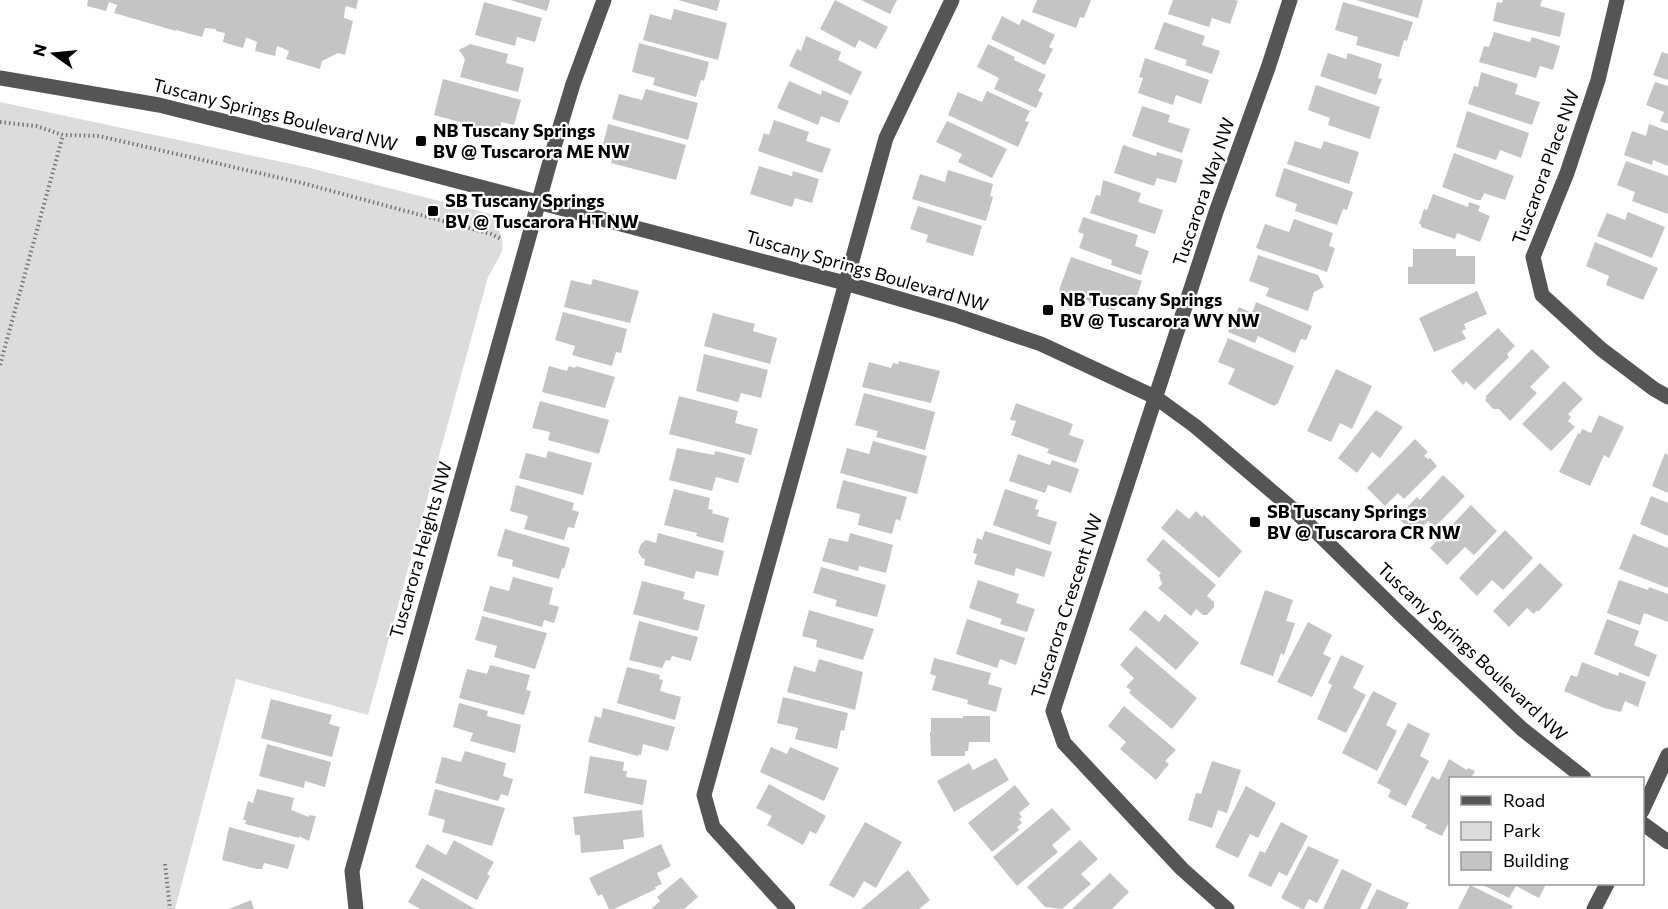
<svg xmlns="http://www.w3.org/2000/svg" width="1668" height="909" viewBox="0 0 1668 909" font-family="Commissioner,sans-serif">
  <rect width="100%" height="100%" fill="#fff"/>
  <path fill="#dcdcdc" d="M 0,102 L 310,168 L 491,214 C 508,248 506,245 488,277 L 368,715 L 236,679 L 175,909 L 0,909 Z"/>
  <path fill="#c4c4c4" d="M 88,0 L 358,0 L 356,9 L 346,6 L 345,9 L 344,18 L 353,21 L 345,55 L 338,53 L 322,61 L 320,69 L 286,59 L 289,51 L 280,47 L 277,46 L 275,56 L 255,51 L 257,42 L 248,38 L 246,38 L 243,48 L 223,42 L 225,33 L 216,31 L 216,29 L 205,28 L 202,37 L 176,30 L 176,31 L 114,13 L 117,5 L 109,2 L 106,11 L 87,6 Z
    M 510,0 L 550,0 L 547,11 Z
    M 678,0 L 720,0 L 717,11 Z
    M 835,0 L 888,27 L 876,49 L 859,40 L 855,48 L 820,29 Z
    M 861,0 L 897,0 L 890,14 Z
    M 1037,0 L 1091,0 L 1084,18 L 1080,17 L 1076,28 L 1032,12 Z
    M 1173,0 L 1235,0 L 1238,1 L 1230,24 L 1212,18 L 1209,27 L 1168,14 Z
    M 1356,0 L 1423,0 L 1418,18 Z
    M 1503,0 L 1542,0 L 1540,6 L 1565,13 L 1560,37 L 1493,21 L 1497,2 L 1502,3 Z
    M 484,2 L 542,18 L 535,42 L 517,37 L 515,46 L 475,35 Z
    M 1343,2 L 1413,22 L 1407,41 L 1404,40 L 1399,57 L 1356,45 L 1358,37 L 1335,30 Z
    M 674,9 L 727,23 L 718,60 L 643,40 L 650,14 L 671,20 Z
    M 1002,16 L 1019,25 L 1022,19 L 1055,35 L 1049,47 L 1053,49 L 1045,65 L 991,39 Z
    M 1164,22 L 1205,36 L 1202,45 L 1220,51 L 1212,74 L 1185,65 L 1187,60 L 1154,49 Z
    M 1494,32 L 1530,42 L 1532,37 L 1560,46 L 1553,70 L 1540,66 L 1536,78 L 1479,62 L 1484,46 L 1489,47 Z
    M 806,36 L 841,52 L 838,60 L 862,72 L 851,95 L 789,66 L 797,49 L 801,51 Z
    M 639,43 L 709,62 L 704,81 L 701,80 L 696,97 L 653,85 L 655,78 L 632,72 Z
    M 470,44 L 508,54 L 506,63 L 524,68 L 518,92 L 460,77 L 465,59 L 459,50 Z
    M 988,44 L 1015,57 L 1014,60 L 1046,75 L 1038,91 L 1043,93 L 1036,108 L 994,89 L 999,78 L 977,67 Z
    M 1662,52 L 1668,54 L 1668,80 L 1653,75 Z
    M 1328,53 L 1346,59 L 1348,53 L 1382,64 L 1378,78 L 1382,79 L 1376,95 L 1320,76 Z
    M 1145,58 L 1209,80 L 1201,104 L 1176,95 L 1173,105 L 1138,93 L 1143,78 L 1139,77 Z
    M 1481,72 L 1518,84 L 1515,94 L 1540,102 L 1532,125 L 1468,104 L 1474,86 L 1478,87 Z
    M 443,79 L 521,100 L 514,125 L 501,122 L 500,133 L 434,115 Z
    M 789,81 L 821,95 L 822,90 L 849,101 L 839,123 L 821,116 L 818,125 L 777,108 Z
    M 1655,82 L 1668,86 L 1668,124 L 1660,121 L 1664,112 L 1646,105 Z
    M 1316,85 L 1380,107 L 1370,139 L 1328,125 L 1330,118 L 1308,110 Z
    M 646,89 L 698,103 L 688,140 L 612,119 L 619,94 L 642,100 Z
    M 987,91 L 1030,111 L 1025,121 L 1029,122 L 1018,147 L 948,115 L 958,92 L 982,102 Z
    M 1142,106 L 1170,115 L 1168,122 L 1190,129 L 1182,153 L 1132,136 Z
    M 1467,111 L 1529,133 L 1521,158 L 1500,150 L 1496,160 L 1456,147 Z
    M 774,120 L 809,132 L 806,141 L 831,149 L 822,173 L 758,151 L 764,133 L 769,135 Z
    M 947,121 L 1007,149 L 992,178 L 958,162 L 962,154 L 936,142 Z
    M 608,124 L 686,145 L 676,180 L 611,163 L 614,153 L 602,149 Z
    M 1649,124 L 1668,131 L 1668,166 L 1653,160 L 1652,165 L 1624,155 L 1632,131 L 1646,136 Z
    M 1295,141 L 1321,149 L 1324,141 L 1359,152 L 1349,184 L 1287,164 Z
    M 1123,145 L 1156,156 L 1157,152 L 1183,160 L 1176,183 L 1157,178 L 1154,186 L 1114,173 Z
    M 1454,153 L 1514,176 L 1505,200 L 1484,193 L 1481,200 L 1477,200 L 1442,187 Z
    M 1626,161 L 1668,176 L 1668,214 L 1632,201 L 1635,192 L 1617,185 Z
    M 759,166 L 792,176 L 793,171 L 819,179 L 812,203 L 795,198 L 792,207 L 750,194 Z
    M 1284,168 L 1353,192 L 1347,210 L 1343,209 L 1337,225 L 1295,211 L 1297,204 L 1275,196 Z
    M 948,170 L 993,184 L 990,196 L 993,197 L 986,221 L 912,199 L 920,174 L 945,182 Z
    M 1103,180 L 1141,193 L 1138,202 L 1163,210 L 1155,234 L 1090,213 L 1096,195 L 1100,196 Z
    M 1433,194 L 1468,207 L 1469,202 L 1480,206 L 1478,211 L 1490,216 L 1480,242 L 1457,233 L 1455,239 L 1421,227 L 1421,224 L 1419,224 L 1424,209 L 1427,210 Z
    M 918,206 L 982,226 L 973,256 L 926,242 L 928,235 L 910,229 Z
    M 1628,212 L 1665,227 L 1652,258 L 1597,236 L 1607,213 L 1625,220 Z
    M 1083,217 L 1138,235 L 1135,246 L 1149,251 L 1141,275 L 1111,265 L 1112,260 L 1079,248 L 1084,234 L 1078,232 Z
    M 1294,219 L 1333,233 L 1329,246 L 1335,248 L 1327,272 L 1256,248 L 1265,224 L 1289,232 Z
    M 1595,242 L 1658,268 L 1643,300 L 1606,285 L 1609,276 L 1586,266 Z
    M 1413,249 L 1456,249 L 1456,256 L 1475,256 L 1475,284 L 1408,284 L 1408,267 L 1413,267 Z
    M 1258,255 L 1318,275 L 1324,287 L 1314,292 L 1308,311 L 1266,296 L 1269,288 L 1249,281 Z
    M 1071,257 L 1142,281 L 1134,305 L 1119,299 L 1115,310 L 1108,309 L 1089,303 L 1089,301 L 1062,292 L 1059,290 Z
    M 593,279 L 639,291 L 630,323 L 564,307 L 571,280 L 591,285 Z
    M 1477,291 L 1487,314 L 1464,324 L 1466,329 L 1462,331 L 1466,339 L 1434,352 L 1419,318 Z
    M 1256,302 L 1312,326 L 1306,340 L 1301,339 L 1295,353 L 1258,336 L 1255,343 L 1228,332 L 1239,307 L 1252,313 Z
    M 563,312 L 627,329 L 621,353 L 616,352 L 612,366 L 572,355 L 575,346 L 555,340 Z
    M 713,313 L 755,324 L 753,331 L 777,338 L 770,364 L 704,346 Z
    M 1498,328 L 1515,346 L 1507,354 L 1509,357 L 1475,390 L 1466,381 L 1463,385 L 1451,371 Z
    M 1228,338 L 1294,366 L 1278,403 L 1274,406 L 1228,384 L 1235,369 L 1218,362 Z
    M 1532,349 L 1550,367 L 1530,387 L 1537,393 L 1510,421 L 1499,409 L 1493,409 L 1485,400 L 1487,398 L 1485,397 Z
    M 704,354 L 768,370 L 761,398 L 741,393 L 738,402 L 696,391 Z
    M 899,361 L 940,371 L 931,403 L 862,387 L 869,362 L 891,368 L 893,363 L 898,364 Z
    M 549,366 L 567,371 L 569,366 L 575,368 L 576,366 L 615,377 L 605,408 L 542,392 Z
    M 1336,369 L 1372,386 L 1352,429 L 1340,423 L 1331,442 L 1307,431 Z
    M 1564,381 L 1583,399 L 1568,414 L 1571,417 L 1568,421 L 1575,427 L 1551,451 L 1522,424 Z
    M 864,393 L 935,412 L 925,450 L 876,437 L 878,431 L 855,425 Z
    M 679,396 L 738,411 L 735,423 L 758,429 L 751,455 L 669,434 Z
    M 540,401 L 609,420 L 599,454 L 548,440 L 550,432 L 532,428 Z
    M 1016,403 L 1073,424 L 1069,435 L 1084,440 L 1076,463 L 1047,453 L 1049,449 L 1011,435 L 1016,421 L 1010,420 Z
    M 1376,410 L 1403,427 L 1380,458 L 1372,452 L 1357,473 L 1338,458 Z
    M 1599,415 L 1624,427 L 1609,458 L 1604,455 L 1590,486 L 1559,472 L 1578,433 L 1580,434 L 1582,429 L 1591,433 Z
    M 1415,439 L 1428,452 L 1424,456 L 1428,459 L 1430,458 L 1437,466 L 1404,499 L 1398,493 L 1385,506 L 1367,488 Z
    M 873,441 L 927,456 L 917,494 L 840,473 L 847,448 L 869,454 Z
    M 677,448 L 714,455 L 715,451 L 745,458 L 738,483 L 716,477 L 712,491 L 669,480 Z
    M 548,451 L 592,463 L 583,495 L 519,478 L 526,453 L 546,458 Z
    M 1665,453 L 1668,455 L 1668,493 L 1652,486 Z
    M 1018,454 L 1050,465 L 1052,460 L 1079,469 L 1071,493 L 1048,485 L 1045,493 L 1009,481 Z
    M 1443,475 L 1465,496 L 1435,527 L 1428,521 L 1415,535 L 1397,517 L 1417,497 L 1420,500 Z
    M 843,480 L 907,497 L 900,521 L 896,519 L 892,534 L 858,525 L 860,514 L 836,508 Z
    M 516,485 L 574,503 L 572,510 L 579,512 L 574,528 L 568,527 L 564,540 L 524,529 L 528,516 L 510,511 Z
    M 674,489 L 710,498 L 708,509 L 713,510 L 712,513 L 729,518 L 723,543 L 696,536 L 697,533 L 664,525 Z
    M 1005,489 L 1038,500 L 1035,509 L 1039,510 L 1037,516 L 1057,522 L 1050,545 L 993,525 Z
    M 1651,496 L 1668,503 L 1668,536 L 1640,524 Z
    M 1471,505 L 1497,531 L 1474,555 L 1465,547 L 1447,565 L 1430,548 Z
    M 1177,509 L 1189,519 L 1196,511 L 1202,517 L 1204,515 L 1242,551 L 1219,578 L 1161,528 Z
    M 505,529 L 570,548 L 564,569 L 562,568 L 559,579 L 512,566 L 513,560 L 497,556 Z
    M 1505,530 L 1533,558 L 1503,590 L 1492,580 L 1477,596 L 1459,578 Z
    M 985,531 L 1052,552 L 1044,577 L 1016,568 L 1014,576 L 974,564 L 977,554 L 973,553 L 977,538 L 982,540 Z
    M 658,533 L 724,551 L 718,576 L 696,571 L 694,579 L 644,565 L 645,559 L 642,558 L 638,552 L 641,544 L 646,540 L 656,543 Z
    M 850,533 L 893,545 L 886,573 L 859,566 L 858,571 L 822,561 L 829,538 L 848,542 Z
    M 1633,534 L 1668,548 L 1668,588 L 1619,569 Z
    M 1163,539 L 1216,585 L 1207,596 L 1214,602 L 1214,607 L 1207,615 L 1203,615 L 1196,609 L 1191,616 L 1158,588 L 1162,584 L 1159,575 L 1161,573 L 1146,560 Z
    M 1540,563 L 1563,585 L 1538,612 L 1537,610 L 1534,614 L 1527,608 L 1509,627 L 1493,611 Z
    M 821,567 L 886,585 L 877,617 L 835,606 L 837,600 L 813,593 Z
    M 513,577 L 553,588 L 549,604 L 559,607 L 554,623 L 544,620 L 542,627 L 483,611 L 490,586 L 509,591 Z
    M 978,580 L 1019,594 L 1016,603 L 1035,609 L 1027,632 L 1000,624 L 1002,619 L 969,608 Z
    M 1619,580 L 1648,590 L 1649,587 L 1668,594 L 1668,622 L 1644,613 L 1640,625 L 1607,613 Z
    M 642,581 L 685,592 L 683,599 L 705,605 L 698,631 L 633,614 Z
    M 1265,590 L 1293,600 L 1286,621 L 1295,623 L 1284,655 L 1281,653 L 1273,676 L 1240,664 Z
    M 809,610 L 874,629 L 863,660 L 816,647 L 817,640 L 802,636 Z
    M 1145,610 L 1159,622 L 1165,614 L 1199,643 L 1176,670 L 1129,629 Z
    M 482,616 L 547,633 L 535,669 L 494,657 L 497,646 L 475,640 Z
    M 967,619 L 1025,638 L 1016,665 L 1000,659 L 997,668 L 956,654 Z
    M 1607,619 L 1639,631 L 1634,645 L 1657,655 L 1649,677 L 1594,654 Z
    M 639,621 L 698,637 L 691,661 L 672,656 L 670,661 L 666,660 L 662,668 L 629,660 Z
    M 1308,622 L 1332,635 L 1323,654 L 1331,658 L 1312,697 L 1277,682 Z
    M 1136,646 L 1197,698 L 1172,729 L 1129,693 L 1131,690 L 1126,687 L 1134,678 L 1120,665 Z
    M 1341,655 L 1364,666 L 1353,688 L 1366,695 L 1346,733 L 1317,719 L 1332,685 L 1328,683 Z
    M 934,658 L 991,673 L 988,684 L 1002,688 L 996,712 L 967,704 L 968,700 L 932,690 L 936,676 L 930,674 Z
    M 819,659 L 863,672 L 855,710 L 787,692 L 794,666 L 815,672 Z
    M 1582,662 L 1618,676 L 1619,672 L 1646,682 L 1638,707 L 1625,701 L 1621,712 L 1604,708 L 1564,691 L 1571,675 L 1577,677 Z
    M 490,665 L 530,675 L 526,690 L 531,691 L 524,715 L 459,698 L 467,669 L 487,674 Z
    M 627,667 L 660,675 L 659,679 L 663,680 L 660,691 L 681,697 L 675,720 L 617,703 Z
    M 1373,691 L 1397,703 L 1386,725 L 1397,731 L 1377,771 L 1342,753 Z
    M 783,697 L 848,713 L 844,731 L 841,730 L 837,749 L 795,739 L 798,728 L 777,723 Z
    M 271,699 L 332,715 L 329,724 L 340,727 L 332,757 L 261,738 Z
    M 459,703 L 488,711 L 487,716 L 521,725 L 515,753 L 470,741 L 473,733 L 453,727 Z
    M 1124,706 L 1176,750 L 1165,761 L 1169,764 L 1156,780 L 1120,749 L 1126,742 L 1108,726 Z
    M 603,708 L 675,727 L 668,751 L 643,744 L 641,755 L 639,754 L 638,756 L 588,742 L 595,716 L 601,718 Z
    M 963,716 L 990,716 L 990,742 L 969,742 L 968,751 L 965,751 L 965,756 L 931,756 L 930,732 L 931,732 L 931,718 L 963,718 Z
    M 1408,723 L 1430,734 L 1420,756 L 1429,761 L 1406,806 L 1388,797 L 1391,790 L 1377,783 Z
    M 267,744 L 331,762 L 325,787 L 305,781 L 304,788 L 259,776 Z
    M 771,747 L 787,754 L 790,747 L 839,768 L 824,801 L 760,772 Z
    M 465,751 L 506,763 L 503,776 L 513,779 L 508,796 L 501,794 L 498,801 L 435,783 L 442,757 L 461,762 Z
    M 590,756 L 624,762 L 623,771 L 627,771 L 626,777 L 647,780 L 643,805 L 584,793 Z
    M 996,758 L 1009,780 L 954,812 L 937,781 L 969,763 L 973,770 Z
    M 1449,759 L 1467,770 L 1468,768 L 1475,771 L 1471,778 L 1450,778 L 1450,820 L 1442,836 L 1425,828 L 1427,825 L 1411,817 L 1432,776 L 1439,780 Z
    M 1212,761 L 1241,770 L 1227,813 L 1218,810 L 1212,828 L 1188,820 L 1196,793 L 1201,794 Z
    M 769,784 L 826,816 L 816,834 L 810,831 L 803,845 L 767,825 L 772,816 L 756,808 Z
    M 1015,785 L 1030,804 L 1019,813 L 1022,817 L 1019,819 L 1022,823 L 1017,827 L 1019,830 L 992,852 L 968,823 Z
    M 1246,786 L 1276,803 L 1258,838 L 1250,834 L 1238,858 L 1215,847 Z
    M 257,789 L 294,798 L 291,810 L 309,817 L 309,815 L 316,816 L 309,841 L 299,836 L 299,838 L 245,824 L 246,820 L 243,820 L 248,801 L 253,803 Z
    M 435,789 L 505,808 L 492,846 L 442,832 L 445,820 L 428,815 Z
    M 1052,808 L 1071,829 L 1052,845 L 1058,852 L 1017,886 L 993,857 Z
    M 642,810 L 644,837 L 623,840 L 624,849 L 581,853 L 580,835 L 575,835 L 573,817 Z
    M 865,822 L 902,842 L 876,888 L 864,881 L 854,898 L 829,885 Z
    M 1281,822 L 1308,836 L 1287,876 L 1279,872 L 1271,887 L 1248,876 L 1260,851 L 1265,853 Z
    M 229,827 L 295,845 L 288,869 L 264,863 L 262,869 L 257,869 L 222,860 Z
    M 454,840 L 494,862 L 487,874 L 490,876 L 477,900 L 415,867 L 427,844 L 446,855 Z
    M 1080,840 L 1098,859 L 1081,874 L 1091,884 L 1062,909 L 1045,907 L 1027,887 Z
    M 661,844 L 671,866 L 657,873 L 662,884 L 655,887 L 656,889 L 614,909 L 609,909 L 602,894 L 598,896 L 589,878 Z
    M 1308,846 L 1339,860 L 1317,903 L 1309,899 L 1304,909 L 1302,909 L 1281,898 Z
    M 1342,869 L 1372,884 L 1360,909 L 1323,909 Z
    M 908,870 L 930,900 L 919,909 L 861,909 Z
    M 1110,873 L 1129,892 L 1112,909 L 1072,909 Z
    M 681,877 L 698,897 L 684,909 L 651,909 L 660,901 L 657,897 Z
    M 422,878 L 475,909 L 420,909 L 408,902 Z
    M 1481,884 L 1546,884 L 1539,898 L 1516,886 L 1509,898 Z
    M 1470,885 L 1513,906 L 1511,909 L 1458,909 Z
    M 1377,889 L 1409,903 L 1406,909 L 1367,909 Z
    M 251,900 L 254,909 L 229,909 Z"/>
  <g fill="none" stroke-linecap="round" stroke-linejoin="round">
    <path stroke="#777" stroke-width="4" stroke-dasharray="1.5 3" stroke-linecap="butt" d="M 0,122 L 36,126 L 63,135 L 99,136 L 302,183 L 491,234 L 501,239
      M 0,365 L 63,135
      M 165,864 L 170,909"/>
    <path stroke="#555" stroke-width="15" d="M 1617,0 L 1598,80 L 1567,173 L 1533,257 L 1542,295 L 1601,349 L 1654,389 L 1668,397
      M 0,78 L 159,105 L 347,152 L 845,283 L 955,315 L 1041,344 L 1155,397 L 1195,426 L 1295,511 L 1399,613 L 1522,729 L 1584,778
      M 1642,811 L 1668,755
      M 1642,823 L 1668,842
      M 356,909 L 352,871 L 554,147 L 573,84 L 604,0
      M 788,909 L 713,827 L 704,795 L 886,138 L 952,0
      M 1227,909 L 1182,869 L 1064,743 L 1053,711 L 1216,212 L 1268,68 L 1290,0
      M 1594,909 L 1607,884"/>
  </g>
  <g fill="#000" stroke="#fff" stroke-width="2">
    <rect x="415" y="135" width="12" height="12" rx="3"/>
    <rect x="427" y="205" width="12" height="12" rx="3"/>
    <rect x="1042" y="304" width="12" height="12" rx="3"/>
    <rect x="1249" y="516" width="12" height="12" rx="3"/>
  </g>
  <g text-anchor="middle" stroke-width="4.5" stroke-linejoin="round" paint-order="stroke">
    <g font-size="18" fill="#000" stroke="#fff">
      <text transform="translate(275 115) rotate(14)" y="6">Tuscany Springs Boulevard NW</text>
      <text transform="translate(1546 167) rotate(-70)" y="6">Tuscarora Place NW</text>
      <text transform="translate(1204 192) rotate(-71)" y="6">Tuscarora Way NW</text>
      <text transform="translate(867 271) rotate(16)" y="6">Tuscany Springs Boulevard NW</text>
      <text transform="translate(421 550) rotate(-74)" y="6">Tuscarora Heights NW</text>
      <text transform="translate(1067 606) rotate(-72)" y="6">Tuscarora Crescent NW</text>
      <text transform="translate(1472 652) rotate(43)" y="6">Tuscany Springs Boulevard NW</text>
    </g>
    <g font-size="18" font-weight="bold" fill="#000" stroke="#fff" text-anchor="start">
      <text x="433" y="137">NB Tuscany Springs<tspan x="433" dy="21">BV @ Tuscarora ME NW</tspan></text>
      <text x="445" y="207">SB Tuscany Springs<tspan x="445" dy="21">BV @ Tuscarora HT NW</tspan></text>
      <text x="1060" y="306">NB Tuscany Springs<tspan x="1060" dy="21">BV @ Tuscarora WY NW</tspan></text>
      <text x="1267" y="518">SB Tuscany Springs<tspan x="1267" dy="21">BV @ Tuscarora CR NW</tspan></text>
    </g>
  </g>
  <rect x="1449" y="777" width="195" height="108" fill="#ffffff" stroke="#999999" stroke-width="1.5"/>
  <rect x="1461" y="796" width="30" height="9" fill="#555555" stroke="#999999" stroke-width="1.5"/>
  <text x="1503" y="807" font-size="18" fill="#000000">Road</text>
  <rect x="1461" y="822" width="30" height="18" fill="#dcdcdc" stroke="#999999" stroke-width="1.5"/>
  <text x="1503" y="837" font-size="18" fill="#000000">Park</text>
  <rect x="1461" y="852" width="30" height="18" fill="#c4c4c4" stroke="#999999" stroke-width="1.5"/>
  <text x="1503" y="867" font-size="18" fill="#000000">Building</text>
  <g transform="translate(54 54) rotate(285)" stroke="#ffffff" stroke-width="4.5" paint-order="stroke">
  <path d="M0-4.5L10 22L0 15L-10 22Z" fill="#000000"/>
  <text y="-9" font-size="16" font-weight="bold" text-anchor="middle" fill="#000000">N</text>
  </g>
</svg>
